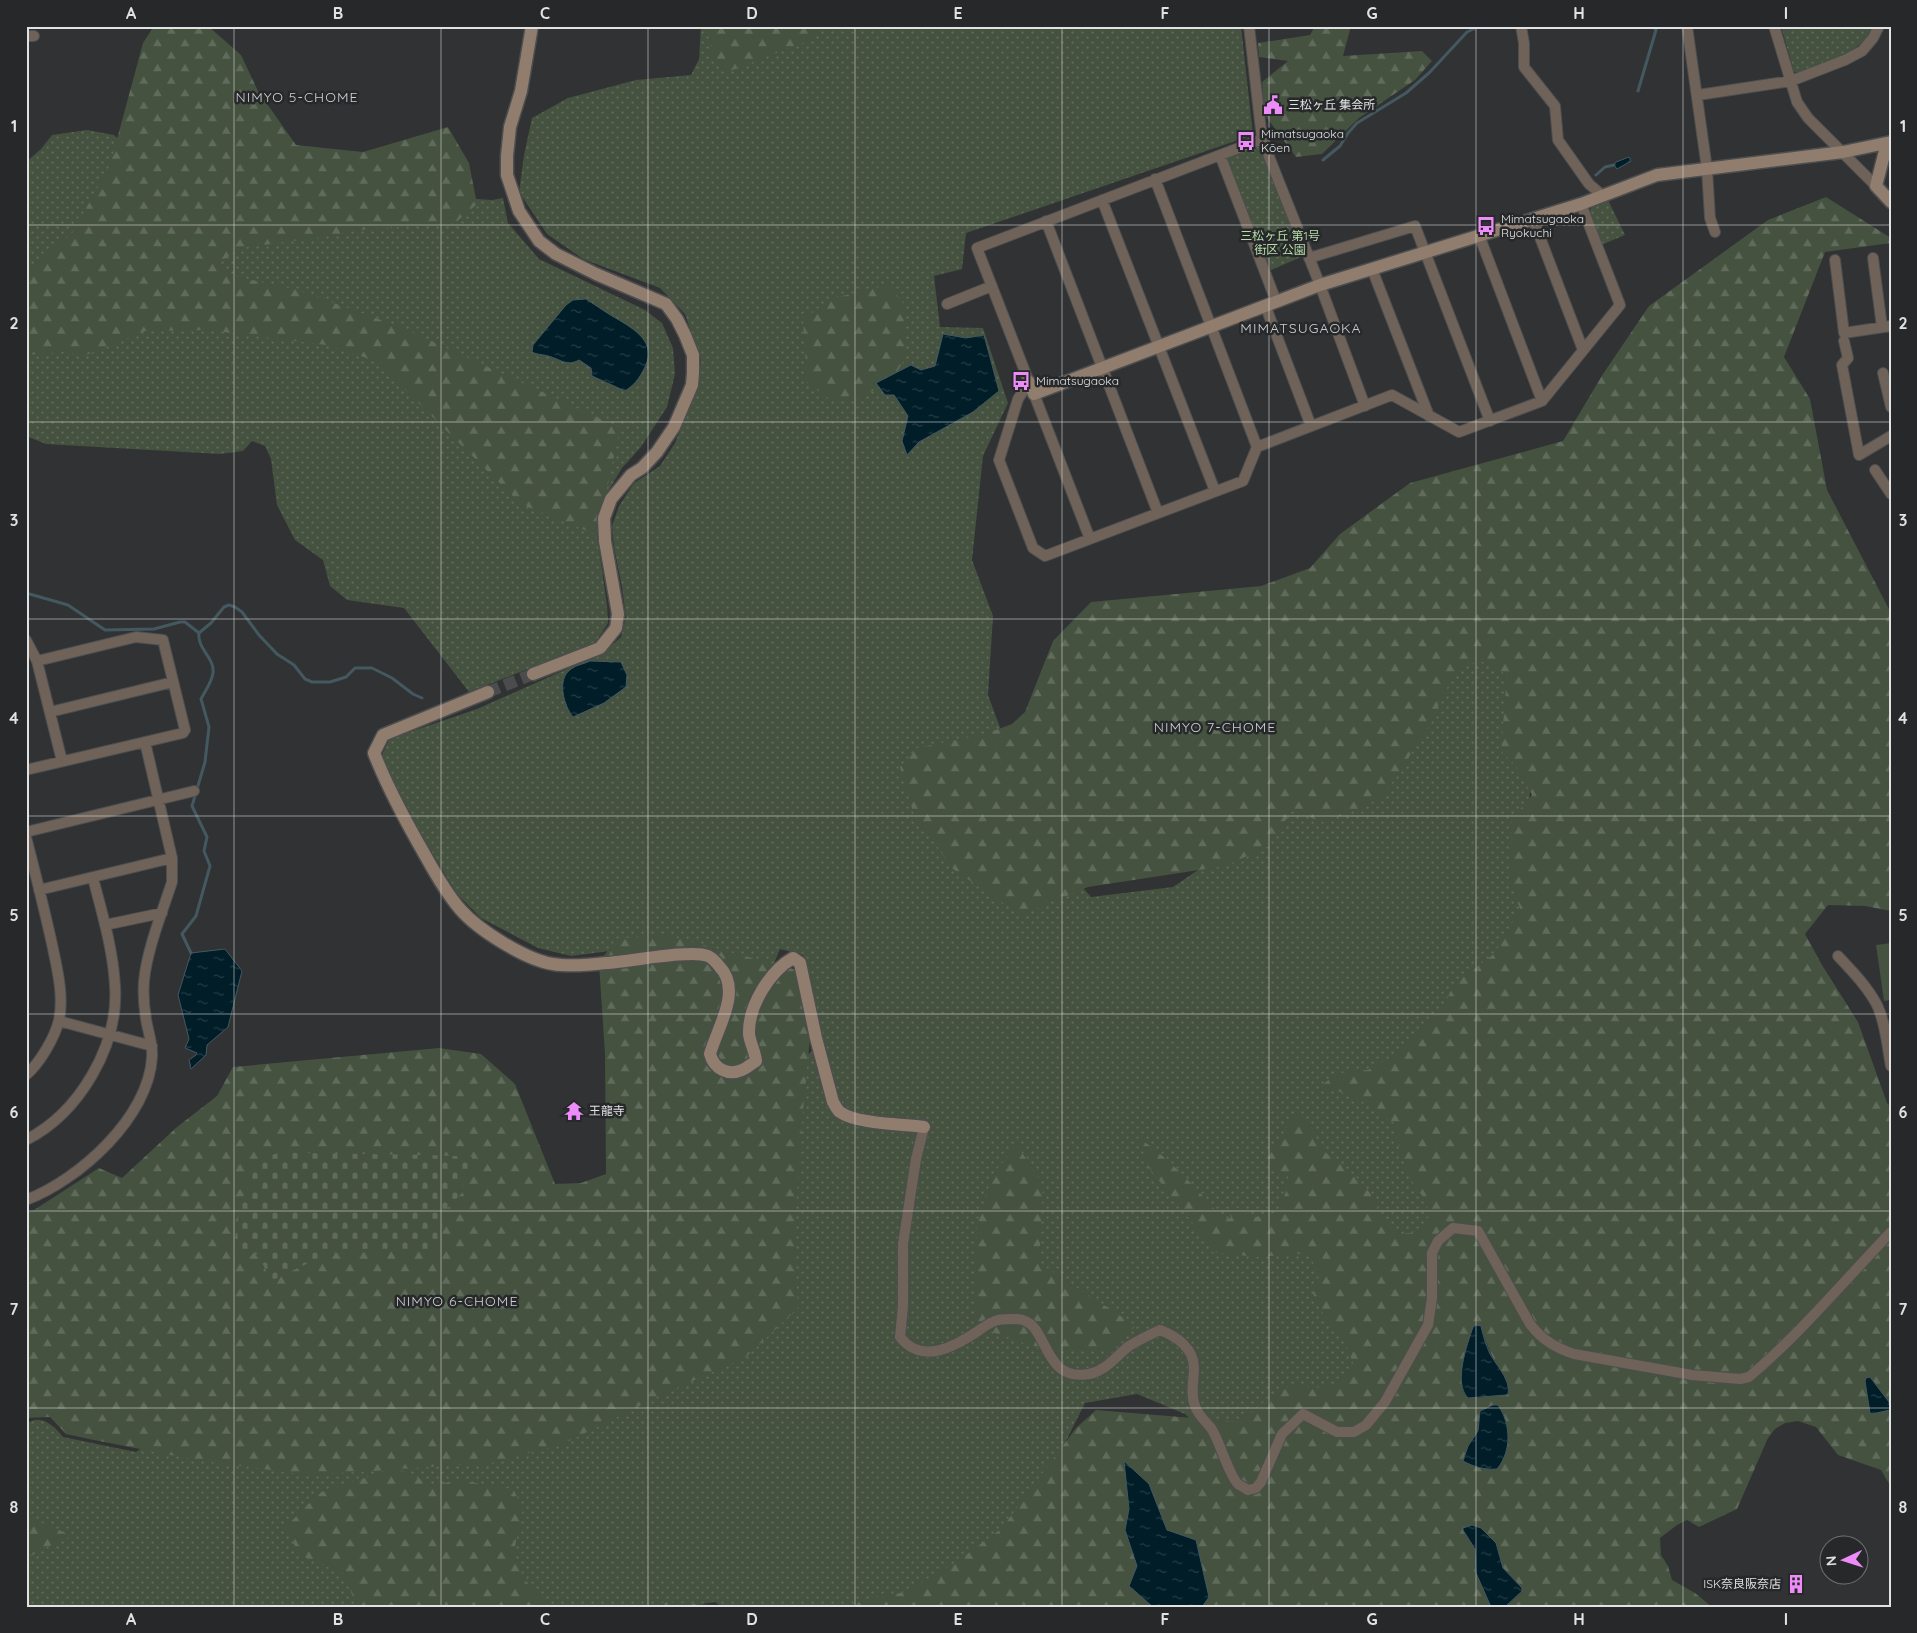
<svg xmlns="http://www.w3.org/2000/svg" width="1917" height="1633" viewBox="0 0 1917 1633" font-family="Quicksand,'Noto Sans JP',sans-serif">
  <defs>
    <pattern id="grass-dots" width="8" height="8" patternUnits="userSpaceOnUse" patternTransform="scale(1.25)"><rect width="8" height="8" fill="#45523f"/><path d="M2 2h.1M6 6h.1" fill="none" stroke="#606b5b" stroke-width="1.8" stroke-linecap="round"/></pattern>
    <pattern id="forest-firs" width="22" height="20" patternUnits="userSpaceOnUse" patternTransform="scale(1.25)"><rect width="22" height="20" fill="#45523f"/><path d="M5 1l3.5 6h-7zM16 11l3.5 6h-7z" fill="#606b5b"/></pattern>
    <pattern id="cemetery-stones" width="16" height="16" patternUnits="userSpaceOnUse" patternTransform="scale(1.25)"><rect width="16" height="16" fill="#45523f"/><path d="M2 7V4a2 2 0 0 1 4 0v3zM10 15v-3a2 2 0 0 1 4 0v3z" fill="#606b5b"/></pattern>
    <pattern id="water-ripples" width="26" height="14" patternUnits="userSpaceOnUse" patternTransform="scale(1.25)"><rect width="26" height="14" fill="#001d28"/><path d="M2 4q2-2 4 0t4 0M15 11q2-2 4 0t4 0" fill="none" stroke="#253e47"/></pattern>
  </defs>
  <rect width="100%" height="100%" fill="#303234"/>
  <path fill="url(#grass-dots)" d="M 701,26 L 1241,26 L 1253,135 L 966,233 L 962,269 L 934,276 L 940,327 L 983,328 L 1008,403 L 983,456 L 972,560 L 993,616 L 988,695 L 1042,841 L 1091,897 L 1173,887 L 1270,821 L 1443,655 L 1512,667 L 1531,778 L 1519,940 L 1444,1199 L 1348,1423 L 1243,1464 L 1185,1414 L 1137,1394 L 1085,1403 L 1039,1495 L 957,1591 L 897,1607 L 722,1607 L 715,1602 L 681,1607 L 26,1607 L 26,1425 C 39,1412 55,1426 63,1437 L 136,1452 L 157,1437 L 212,1436 L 822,1045 L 803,955 L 780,949 L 763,990 L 688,941 L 571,956 L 538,948 L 481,918 L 457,894 L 425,841 L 381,758 L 389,739 L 477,709 L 603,653 L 621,637 L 626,617 L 622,587 L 614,547 L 612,526 L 619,506 L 634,483 L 660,466 L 675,443 L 696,391 L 701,360 L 685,314 L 660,288 L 583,259 L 547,234 L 519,192 L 524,155 L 532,118 L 568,98 L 636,80 L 691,75 L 699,59 Z
    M 1781,26 L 1873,26 C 1859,56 1827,63 1798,73 L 1794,72 Z
    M 87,130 L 114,135 L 129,151 L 462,198 L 492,200 L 503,198 L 508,223 L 539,259 L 645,310 L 662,323 L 673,348 L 675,374 L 667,407 L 641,447 L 622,468 L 610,488 L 597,535 L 607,605 L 608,623 L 595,643 L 469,692 L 404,608 L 347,600 L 330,586 L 323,560 L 295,540 L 277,505 L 271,459 L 265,446 L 252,441 L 243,451 L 220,454 L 46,444 L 26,436 L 26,162 L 41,149 L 52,135 Z
    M 1260,145 L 1308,254 L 1269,271 L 1227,160 L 1228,157 Z
    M 1608,200 L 1625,235 L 1601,245 L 1589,211 L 1593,206 Z"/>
  <path fill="url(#forest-firs)" fill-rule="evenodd" d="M 154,26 L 208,26 L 241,55 L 258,91 L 296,145 L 363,152 L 448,127 L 469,163 L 477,204 L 455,223 L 359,230 L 323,237 L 240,248 L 219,263 L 233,276 L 298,290 L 403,328 L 620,428 L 597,535 L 521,504 L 376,361 L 326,345 L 208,330 L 145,331 L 86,355 L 63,352 L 26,355 L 26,272 L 73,232 L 110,165 L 143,43 Z
    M 711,26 L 830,26 L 802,43 L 730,71 L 711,58 Z
    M 1315,26 L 1351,26 L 1343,56 L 1422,51 L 1432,61 L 1415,80 L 1359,118 L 1322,154 L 1296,157 L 1264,114 L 1262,82 L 1288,61 L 1259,57 L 1258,43 L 1310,35 Z
    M 1826,197 L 1891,238 L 1891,243 L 1825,252 L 1784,357 L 1810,399 L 1827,490 L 1891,613 L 1891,911 L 1865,906 L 1828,905 L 1805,934 L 1822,965 L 1858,1022 L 1887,1103 L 1891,1107 L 1891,1487 L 1881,1470 L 1838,1455 L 1816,1427 L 1798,1421 L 1785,1423 L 1775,1429 L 1768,1438 L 1737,1509 L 1699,1527 L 1687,1520 L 1677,1525 L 1660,1538 L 1661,1555 L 1668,1566 L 1672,1580 L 1695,1593 L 1712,1607 L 1505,1607 L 1522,1592 L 1522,1588 L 1503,1568 L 1499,1559 L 1498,1547 L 1481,1528 L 1463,1530 L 1475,1549 L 1475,1569 L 1491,1607 L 1202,1607 L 1209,1596 L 1167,1530 L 1149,1484 L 1124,1462 L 1129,1509 L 1125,1530 L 1153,1607 L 845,1607 L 867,1599 L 905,1592 L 958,1561 L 1002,1528 L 1076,1428 L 1096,1410 L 1241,1422 L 1264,1402 L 1289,1386 L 1323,1388 L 1343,1381 L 1353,1363 L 1343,1337 L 1321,1311 L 1313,1293 L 1319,1276 L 1309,1253 L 1257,1257 L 1212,1252 L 1189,1218 L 1149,1168 L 1138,1137 C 1171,1160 1198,1189 1223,1220 L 1231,1218 L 1229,1210 L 1235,1207 L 1256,1217 L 1277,1212 L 1286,1192 L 1288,1176 L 1273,1171 L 1268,1158 L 1292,1119 L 1300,1115 L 1309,1122 L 1316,1138 L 1325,1152 L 1353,1174 L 1370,1193 L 1384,1220 L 1395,1234 L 1412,1233 L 1428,1223 L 1427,1202 L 1412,1182 L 1401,1155 L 1393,1122 C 1371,1108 1351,1089 1323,1090 L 1321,1086 L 1331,1078 L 1347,1071 L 1368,1070 L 1391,1057 L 1420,1032 L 1444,1005 L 1454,984 L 1494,954 L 1520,909 L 1510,881 L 1512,819 L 1532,795 L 1516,766 L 1501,751 L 1507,675 L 1483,662 L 1464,664 L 1444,692 L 1430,725 L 1383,796 L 1357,810 L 1323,822 L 1292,811 L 1267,847 L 1225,866 L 1088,887 L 1021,915 L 953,869 L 913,812 L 900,767 L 917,748 L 985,734 L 1012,724 L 1025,712 L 1053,641 L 1091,602 L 1261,586 L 1310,568 L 1340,534 L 1410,483 L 1563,441 L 1603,374 L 1649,306 L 1768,220 ZM 1481,1326 C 1487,1348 1496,1365 1508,1384 L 1506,1395 L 1477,1398 L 1463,1392 C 1459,1363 1467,1356 1472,1331 ZM 1493,1405 C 1507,1409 1506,1428 1508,1441 L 1464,1461 L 1468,1446 L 1478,1431 L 1480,1411 Z
    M 888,285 L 903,303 L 905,349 L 903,362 L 890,382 L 859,398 L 831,400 L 807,383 L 803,319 L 834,298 Z
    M 666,935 L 816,975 L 803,1110 L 794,1236 L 798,1308 L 746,1357 L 661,1395 L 563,1444 L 491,1463 L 398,1469 L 434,1485 L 458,1480 L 513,1489 L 523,1508 L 513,1556 L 526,1581 L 548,1607 L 357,1607 L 344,1574 L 300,1555 L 285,1528 L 319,1493 L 389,1470 L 308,1475 L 196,1460 L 89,1439 L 66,1434 L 50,1417 L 26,1418 L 26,1212 L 34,1210 L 99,1168 L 122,1178 L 177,1127 L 217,1096 L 233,1067 L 439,1048 L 481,1054 L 515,1084 L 555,1184 L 581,1183 L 606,1174 L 605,1054 L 599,963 L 616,939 Z
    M 1017,1145 L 1043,1185 L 1039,1263 L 1136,1326 L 1105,1351 L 1045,1350 L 989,1331 L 974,1318 L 977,1226 L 992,1175 Z
    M 26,1514 C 40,1524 56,1527 71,1536 L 41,1550 L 26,1559 Z
    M 665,1602 L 712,1605 L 716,1607 L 652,1607 Z"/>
  <path fill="url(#cemetery-stones)" d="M 281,1152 C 345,1155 409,1153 472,1157 L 473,1165 L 463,1175 L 462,1193 L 443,1213 L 442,1251 L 329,1253 L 271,1281 L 258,1254 L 238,1256 L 234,1245 L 240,1208 L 258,1160 Z"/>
  <path fill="#45523f" d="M 1891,943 L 1891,1000 L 1884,1001 L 1876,945 Z"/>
  <path fill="url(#water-ripples)" stroke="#445860" d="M 1629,157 L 1631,161 L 1617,169 L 1614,165 L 1616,162 Z
    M 586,299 C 597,306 608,314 619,320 C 639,332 658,345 643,371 C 638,380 634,385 625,391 L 592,376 L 591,368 L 579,360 C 567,367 560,359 548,356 C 542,354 537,355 532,352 L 533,345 L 566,305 L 573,300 Z
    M 943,334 L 966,338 L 984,335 L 999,391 L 973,412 L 919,442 L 907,455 L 902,441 L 908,416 L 894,395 L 885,395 L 876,383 L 911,365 L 921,370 L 935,366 Z
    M 590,661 L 621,662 L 627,675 L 626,687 L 604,703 L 573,717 C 564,706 556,679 571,669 C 576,665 584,664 590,661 Z
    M 225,949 L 242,971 L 228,1027 L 207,1045 L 206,1055 L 191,1069 L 189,1060 L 196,1055 L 197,1053 L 185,1048 L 189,1039 L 178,995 L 191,953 Z
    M 1476,1325 L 1481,1326 C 1483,1336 1486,1345 1490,1354 C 1496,1365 1511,1380 1508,1394 L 1506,1395 L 1468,1398 C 1453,1383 1467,1345 1473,1327 Z
    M 1870,1377 L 1889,1402 L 1890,1410 L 1872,1414 L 1870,1413 L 1865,1381 L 1866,1378 Z
    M 1493,1405 L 1498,1405 C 1511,1424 1512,1451 1497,1469 C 1485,1470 1474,1467 1463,1461 L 1468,1446 L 1478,1431 L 1480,1411 Z
    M 1124,1461 L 1149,1484 L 1167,1530 L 1196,1540 L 1209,1597 L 1202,1607 L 1153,1607 L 1129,1586 L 1137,1566 L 1125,1530 L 1129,1509 Z
    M 1472,1525 L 1481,1528 L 1496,1543 L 1503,1568 L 1522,1588 L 1522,1591 L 1505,1607 L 1491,1607 L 1476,1573 L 1475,1549 L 1463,1530 L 1463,1528 Z"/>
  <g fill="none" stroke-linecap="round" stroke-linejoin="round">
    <path stroke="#445860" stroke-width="3" d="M 1638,91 L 1656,30 L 1653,26
      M 1323,160 L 1340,146 L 1348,133 L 1357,123 L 1406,93 L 1430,72 L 1467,32 L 1480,26
      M 1596,175 L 1605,167 L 1614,165
      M 26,593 L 68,605 L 105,630 L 154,629 L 180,622 L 185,622 L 199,633 C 197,649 215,658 213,673 C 212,682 205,691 201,699 L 209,727 L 205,762 L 192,806 L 207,837 L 204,851 L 210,866 L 196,916 L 182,934 L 191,953
      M 199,633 L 211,623 L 224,607 L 229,605 L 235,607 L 242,612 L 259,635 L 277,654 L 294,665 L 305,679 L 312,682 L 330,682 L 346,677 L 355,668 L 372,668 L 392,678 L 413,694 L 422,698"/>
    <path stroke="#4b4c4e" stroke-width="12" stroke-dasharray="12 6" stroke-linecap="butt" d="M 488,692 L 533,674"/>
    <g stroke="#4c4e50" stroke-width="12">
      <path id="street" d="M 1249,26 L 1262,139 L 1320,285 L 1365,406
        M 1521,26 L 1524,43 L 1524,67 L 1555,106 L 1558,140 L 1589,184 L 1603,196
        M 1687,26 L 1707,169 L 1710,218 L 1715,232
        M 1774,26 L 1797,102 L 1808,118 L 1876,186
        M 26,36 L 34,36
        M 1698,95 L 1791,81 L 1845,60 L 1862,51 L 1873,38 L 1879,26
        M 1262,139 L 977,248 L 1029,382 L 1018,399 L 999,460 L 1033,548 L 1045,556 L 1243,481 L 1257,447 L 1392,395 L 1459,432 L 1542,401 L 1620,305 L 1581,204
        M 1220,155 L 1276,301
        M 1155,179 L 1257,447
        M 1102,200 L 1215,491
        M 1533,219 L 1583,350
        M 1046,221 L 1158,513
        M 1479,235 L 1542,401
        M 1309,258 L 1415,226 L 1490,421
        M 1873,258 L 1882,327
        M 1835,260 L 1844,333 L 1891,326
        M 1372,269 L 1429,416
        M 947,304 L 992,286
        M 1265,305 L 1311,426
        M 1844,341 L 1848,358 L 1842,365 L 1859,455 L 1891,436
        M 1883,373 L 1891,407
        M 1034,394 L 1090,539
        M 1875,470 L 1891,494
        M 26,640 L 37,661 L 62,761
        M 50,712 L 173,682
        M 26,770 L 183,733 L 185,730 L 163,640 L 136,637 L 37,661
        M 26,832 L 194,791
        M 26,837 C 35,872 44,908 52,944 C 57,968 64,995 59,1020 C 55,1037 40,1063 26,1075
        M 39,890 L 172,858
        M 105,925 L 162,913
        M 1838,956 C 1852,971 1867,986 1877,1005 C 1886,1024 1887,1046 1891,1066
        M 59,1021 L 152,1046
        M 924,1127 L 916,1159 L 903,1244 L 903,1306 L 900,1337 C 922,1365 954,1347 978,1331 C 984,1327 990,1322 998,1320 C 1003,1319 1011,1319 1017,1319 C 1050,1320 1040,1383 1089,1374 C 1106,1371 1116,1356 1129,1346 C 1139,1340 1149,1335 1160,1330 C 1176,1336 1194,1348 1194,1368 C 1194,1380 1190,1394 1195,1406 C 1198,1415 1205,1421 1211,1428 C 1220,1441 1228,1474 1238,1484 C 1241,1486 1245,1488 1248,1490 L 1256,1488 L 1261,1482 L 1282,1434 L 1303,1414 L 1337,1432 L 1354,1432 L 1366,1425 L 1385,1402 L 1428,1325 L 1432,1298 L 1432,1253 L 1438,1241 L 1453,1228 L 1478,1231 L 1530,1324 C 1542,1340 1556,1348 1574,1354 L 1692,1375 L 1740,1379 L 1749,1377 C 1801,1333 1844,1281 1891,1232
        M 26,1140 C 79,1113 119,1046 115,986 C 113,949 102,913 93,878
        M 26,1200 C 79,1180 149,1117 152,1057 C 153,1044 148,1032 146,1019 C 144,1007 143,994 144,981 C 147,949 162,913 172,882 L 172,858 L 145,742"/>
    </g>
    <g stroke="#4c4e50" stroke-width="15">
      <path id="secondary" d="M 532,26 L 521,91 L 510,127 L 507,156 L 507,175 L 519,211 L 539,241 L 556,254 L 596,274 L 666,304 L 677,319 L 685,335 L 693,355 L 693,373 L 692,385 L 674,427 L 657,452 L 642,468 L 631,475 L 611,499 L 604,518 L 605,541 L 618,614 L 616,628 L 600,648 L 533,674
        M 1887,143 L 1876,186 L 1891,202
        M 1029,382 L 1034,394 L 1320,285 L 1581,204 L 1657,175 L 1843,152 L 1891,142
        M 488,692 L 383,735 L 374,753 C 388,789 406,822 425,855 C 435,873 446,893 460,909 C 478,930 526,960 553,964 C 570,967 589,965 606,963 C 628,962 691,949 708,956 C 712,958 716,962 719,966 C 743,990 717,1028 710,1054 C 714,1069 728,1076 742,1070 C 747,1068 751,1064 756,1061 C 755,1051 750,1043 749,1034 C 748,1006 770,971 793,958 L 800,963 L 816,1038 L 833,1102 C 835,1105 837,1110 840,1112 C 856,1124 903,1124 924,1127"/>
    </g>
    <use href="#street" stroke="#6f6258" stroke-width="10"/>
    <use href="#secondary" stroke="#917d6d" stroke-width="12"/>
  </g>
  <path fill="none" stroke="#e1e2e4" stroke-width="1" stroke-opacity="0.55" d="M 234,26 L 234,1607M 441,26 L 441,1607M 648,26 L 648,1607M 855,26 L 855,1607M 1062,26 L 1062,1607M 1269,26 L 1269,1607M 1476,26 L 1476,1607M 1683,26 L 1683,1607M 26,225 L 1891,225M 26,422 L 1891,422M 26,619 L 1891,619M 26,816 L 1891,816M 26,1014 L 1891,1014M 26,1211 L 1891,1211M 26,1408 L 1891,1408"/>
  <defs>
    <g id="civic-bare" transform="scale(1.5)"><path d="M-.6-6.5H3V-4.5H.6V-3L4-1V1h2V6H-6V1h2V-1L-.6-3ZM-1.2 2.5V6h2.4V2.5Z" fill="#ed8cf9" stroke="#26282a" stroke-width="2.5" paint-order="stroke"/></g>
    <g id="bus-bare" transform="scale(1.5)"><path d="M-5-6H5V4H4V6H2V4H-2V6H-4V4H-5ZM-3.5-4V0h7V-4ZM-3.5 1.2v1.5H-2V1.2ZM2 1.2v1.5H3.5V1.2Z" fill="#ed8cf9" stroke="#26282a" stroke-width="2.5" paint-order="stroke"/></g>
    <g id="temple-bare" transform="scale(1.5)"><path d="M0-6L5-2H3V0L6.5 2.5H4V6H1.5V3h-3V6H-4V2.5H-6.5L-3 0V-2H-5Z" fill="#ed8cf9" stroke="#26282a" stroke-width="2.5" paint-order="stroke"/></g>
    <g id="building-bare" transform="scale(1.5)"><path d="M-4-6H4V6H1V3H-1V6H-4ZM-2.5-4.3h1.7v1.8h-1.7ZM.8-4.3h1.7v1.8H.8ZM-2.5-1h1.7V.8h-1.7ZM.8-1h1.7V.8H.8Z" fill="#ed8cf9" stroke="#26282a" stroke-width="2.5" paint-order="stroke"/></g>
  </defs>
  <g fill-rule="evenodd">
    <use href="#civic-bare" x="1273" y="105"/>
    <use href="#bus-bare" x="1246" y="141"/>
    <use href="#bus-bare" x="1486" y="226"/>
    <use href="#bus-bare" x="1021" y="381"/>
    <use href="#temple-bare" x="574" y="1111"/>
    <use href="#building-bare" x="1796" y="1584"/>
  </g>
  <g text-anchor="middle" stroke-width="5" stroke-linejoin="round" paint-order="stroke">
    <g font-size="12" fill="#e1e2e4" stroke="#26282a" text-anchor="start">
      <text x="1288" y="109">三松ヶ丘 集会所</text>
      <text x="1261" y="138">Mimatsugaoka<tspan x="1261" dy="14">Kōen</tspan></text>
      <text x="1501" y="223">Mimatsugaoka<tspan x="1501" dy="14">Ryokuchi</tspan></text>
      <text x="1036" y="385">Mimatsugaoka</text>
      <text x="589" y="1115">王龍寺</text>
      <text x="1781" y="1588" text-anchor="end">ISK奈良阪奈店</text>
    </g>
    <g font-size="12" fill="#b8dda9" stroke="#26282a">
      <text x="1280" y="240">三松ヶ丘 第1号<tspan x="1280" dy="14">街区 公園</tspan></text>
    </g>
    <g font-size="14" letter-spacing="1" fill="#ccced1" stroke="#26282a">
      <text x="297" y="102">NIMYO 5-CHOME</text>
      <text x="1301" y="333">MIMATSUGAOKA</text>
      <text x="1215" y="732">NIMYO 7-CHOME</text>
      <text x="457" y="1306">NIMYO 6-CHOME</text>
    </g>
  </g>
  <rect width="1917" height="1633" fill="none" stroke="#26282a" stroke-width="55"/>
  <g transform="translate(1844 1560) rotate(266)"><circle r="24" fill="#26282a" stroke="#717274"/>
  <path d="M0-4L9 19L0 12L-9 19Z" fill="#ed8cf9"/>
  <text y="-8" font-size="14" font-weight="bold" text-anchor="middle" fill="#e1e2e4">N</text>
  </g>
  <rect x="28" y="28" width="1862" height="1578" fill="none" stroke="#e1e2e4" stroke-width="2"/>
  <g font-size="16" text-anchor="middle" font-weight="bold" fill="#e1e2e4">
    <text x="131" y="19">A</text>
    <text x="338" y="19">B</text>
    <text x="545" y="19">C</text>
    <text x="752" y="19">D</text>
    <text x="958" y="19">E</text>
    <text x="1165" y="19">F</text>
    <text x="1372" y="19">G</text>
    <text x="1579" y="19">H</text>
    <text x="1786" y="19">I</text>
    <text x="14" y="132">1</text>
    <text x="1903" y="132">1</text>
    <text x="14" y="329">2</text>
    <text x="1903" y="329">2</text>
    <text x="14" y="526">3</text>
    <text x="1903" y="526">3</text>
    <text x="14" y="724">4</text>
    <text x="1903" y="724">4</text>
    <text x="14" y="921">5</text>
    <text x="1903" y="921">5</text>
    <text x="14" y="1118">6</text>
    <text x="1903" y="1118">6</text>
    <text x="14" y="1315">7</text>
    <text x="1903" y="1315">7</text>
    <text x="14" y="1513">8</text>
    <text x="1903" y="1513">8</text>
    <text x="131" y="1625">A</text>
    <text x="338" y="1625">B</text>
    <text x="545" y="1625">C</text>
    <text x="752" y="1625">D</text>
    <text x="958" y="1625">E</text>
    <text x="1165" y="1625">F</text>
    <text x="1372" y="1625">G</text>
    <text x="1579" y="1625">H</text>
    <text x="1786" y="1625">I</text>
  </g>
</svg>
